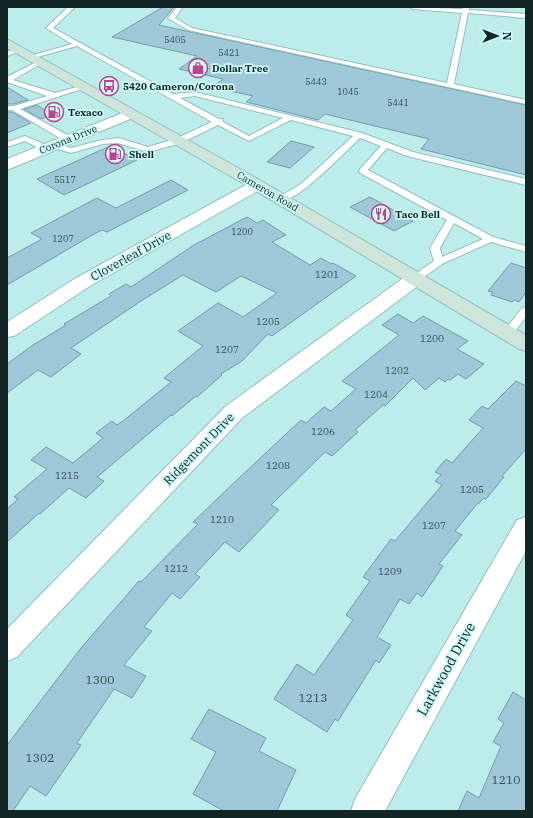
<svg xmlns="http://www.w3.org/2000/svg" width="533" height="818" viewBox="0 0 533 818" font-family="'IBM Plex Serif',serif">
  <rect width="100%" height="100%" fill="#bdedeb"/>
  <path fill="#9fc9d9" stroke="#749cac" d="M 163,7 L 174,7 L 159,25 L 526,105 L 526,175 L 421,149 L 429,139 L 325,114 L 318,120 L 246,102 L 253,96 L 212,87 L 223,79 L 179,69 L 197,56 L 112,37 Z
    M 7,87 L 28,100 L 14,104 L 7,104 Z
    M 37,105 L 52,115 L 41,119 L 24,109 Z
    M 7,112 L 12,112 L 31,123 L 7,133 Z
    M 291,141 L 314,147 L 290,168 L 267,162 Z
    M 110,146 L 137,160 L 64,195 L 37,179 Z
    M 171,180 L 188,190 L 107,232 L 102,230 L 94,234 L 7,285 L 7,258 L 42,239 L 31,233 L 97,198 L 116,208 Z
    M 370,197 L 413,221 L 394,231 L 350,207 Z
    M 247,217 L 257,223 L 263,220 L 286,235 L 272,242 L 310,265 L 321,258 L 331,264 L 333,263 L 356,276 L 272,336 L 268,334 L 242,361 L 221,374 L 222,375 L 197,397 L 196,396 L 172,416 L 171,415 L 97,477 L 104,481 L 86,498 L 69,488 L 40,514 L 39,513 L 7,542 L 7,509 L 18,499 L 14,497 L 47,469 L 31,460 L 46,447 L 73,463 L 103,438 L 96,433 L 112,421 L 117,425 L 123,421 L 171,382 L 164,378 L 203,346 L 178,331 L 218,303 L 243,317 L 277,293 L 241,276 L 216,292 L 183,275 L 141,301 L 71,348 L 81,354 L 51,377 L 38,370 L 7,393 L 7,364 L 33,345 L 66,325 L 64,324 L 111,296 L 109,294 L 126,284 L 131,287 L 194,245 Z
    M 511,263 L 526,268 L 526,292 L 519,302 L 514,300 L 512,302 L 491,295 L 493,292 L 488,291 Z
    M 398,314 L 413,323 L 423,316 L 468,341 L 457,349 L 484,364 L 466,379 L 458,374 L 450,380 L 448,379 L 445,382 L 439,378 L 425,390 L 413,378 L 385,406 L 383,405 L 355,430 L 358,432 L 332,456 L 325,452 L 271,505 L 279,510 L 239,552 L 225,542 L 195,574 L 200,577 L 180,599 L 172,593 L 144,627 L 152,631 L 124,665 L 146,676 L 132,698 L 114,689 L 77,743 L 81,745 L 46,796 L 30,786 L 13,811 L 7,811 L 7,745 L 81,648 L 139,581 L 141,582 L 198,524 L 193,522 L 239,478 L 301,420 L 306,423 L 324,407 L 331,411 L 356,389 L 342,381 L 399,335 L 382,325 Z
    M 516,381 L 526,386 L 526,449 L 502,476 L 504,477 L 486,499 L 484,498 L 478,504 L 477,504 L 455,531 L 462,535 L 439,564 L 443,566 L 422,597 L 417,593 L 409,604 L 400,599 L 377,637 L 391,645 L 379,663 L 376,660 L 338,721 L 335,719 L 327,732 L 274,699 L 297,664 L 314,675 L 353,620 L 346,615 L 370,581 L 363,577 L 391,539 L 395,541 L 442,485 L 435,481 L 441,475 L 435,472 L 446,459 L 452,463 L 483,428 L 469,420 L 482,406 L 488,409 Z
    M 513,692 L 526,700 L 526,811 L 458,811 L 467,791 L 479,798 L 501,746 L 493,742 L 504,723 L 498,719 Z
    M 209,709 L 266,738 L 259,751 L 296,770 L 277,811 L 224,811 L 193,794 L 216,752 L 191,739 Z"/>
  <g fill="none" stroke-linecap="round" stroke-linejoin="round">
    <g stroke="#91c0be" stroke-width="2">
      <path id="service" d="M 68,7 L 75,7 L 53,28 L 173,94 L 195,92 L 362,133 L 413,152 L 526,179 L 526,185 L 407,156 L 387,148 L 368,170 L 493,237 L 526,246 L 526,252 L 491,242 L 442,264 L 420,280 L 412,280 L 411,278 L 412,276 L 434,261 L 430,248 L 447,220 L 360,173 L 359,171 L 360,169 L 381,146 L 360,138 C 347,150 295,205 279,201 L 278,199 L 279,197 L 301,184 L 353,136 L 291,120 L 249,141 L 218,125 L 181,143 L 148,152 L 118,143 L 103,144 L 71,153 L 51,147 L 50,145 L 54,143 L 71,148 L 102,140 L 119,138 L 148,147 L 175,139 L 212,122 L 77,46 L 34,58 L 30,58 L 30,56 L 72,44 L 46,28 ZM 195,96 L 283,118 L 249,136 L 223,122 L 223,119 L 219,119 L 180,98 ZM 454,223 L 483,239 L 442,257 L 440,248 Z
        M 177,7 L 183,7 L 175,18 L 192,28 L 447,83 L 462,13 L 413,9 L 410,7 L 462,9 L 463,7 L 469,7 L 469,10 L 526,14 L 526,18 L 468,13 L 454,84 L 526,100 L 526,104 L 188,30 L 168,18 Z
        M 19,48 L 21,49 L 21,51 L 7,56 L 7,52 Z
        M 40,60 L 43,62 L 42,63 L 13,80 L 55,93 L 84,85 L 88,87 L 20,109 L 71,137 L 71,141 L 65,141 L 12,110 L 7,110 L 7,106 L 14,106 L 47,96 L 7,82 L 7,77 Z
        M 25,136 L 48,146 L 49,148 L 48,150 L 42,150 L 25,141 L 7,147 L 7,142 Z
        M 526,307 L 526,317 L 512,335 L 504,335 L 503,333 L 504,331 L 522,308 Z"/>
    </g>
    <g stroke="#91c0be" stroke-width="2">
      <path id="minor" d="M 130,110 L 135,111 L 137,114 L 135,117 L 7,170 L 7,159 Z
        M 257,180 L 263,182 L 265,185 L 263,188 L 90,286 L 14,336 L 7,337 L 7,322 L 76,278 L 251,182 Z
        M 416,272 L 423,274 L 425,278 L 423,282 L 242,418 L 17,657 L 7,661 L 7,629 L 226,406 L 409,274 Z
        M 526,517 L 526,551 L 385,811 L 351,811 L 355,799 L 517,520 Z"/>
    </g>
    <g stroke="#91c0be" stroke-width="2">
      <path id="secondary" d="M 7,39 L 263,182 L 526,335 L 526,351 L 519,349 L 251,188 L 7,48 Z"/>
    </g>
    <use href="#service" fill="#fff" fill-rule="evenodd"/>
    <use href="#minor" fill="#fff" fill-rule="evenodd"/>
    <use href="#secondary" fill="#cde5da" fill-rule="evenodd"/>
  </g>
  <defs>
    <g id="shop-ring" transform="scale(1)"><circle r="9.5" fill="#cafbf8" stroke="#be408f" stroke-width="1.5"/><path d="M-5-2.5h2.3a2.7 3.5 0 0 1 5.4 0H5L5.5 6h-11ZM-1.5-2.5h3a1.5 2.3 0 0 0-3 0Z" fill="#be408f"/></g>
    <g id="bus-ring" transform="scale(1)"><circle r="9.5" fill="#cafbf8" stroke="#be408f" stroke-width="1.5"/><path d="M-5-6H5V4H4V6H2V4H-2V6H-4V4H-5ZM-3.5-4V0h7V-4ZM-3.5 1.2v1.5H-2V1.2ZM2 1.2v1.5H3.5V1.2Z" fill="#be408f"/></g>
    <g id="fuel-ring" transform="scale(1)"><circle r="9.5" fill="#cafbf8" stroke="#be408f" stroke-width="1.5"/><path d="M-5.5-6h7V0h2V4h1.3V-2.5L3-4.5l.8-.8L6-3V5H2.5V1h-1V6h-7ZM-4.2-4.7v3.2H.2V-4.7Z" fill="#be408f"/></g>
    <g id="restaurant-ring" transform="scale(1)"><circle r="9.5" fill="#cafbf8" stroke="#be408f" stroke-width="1.5"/><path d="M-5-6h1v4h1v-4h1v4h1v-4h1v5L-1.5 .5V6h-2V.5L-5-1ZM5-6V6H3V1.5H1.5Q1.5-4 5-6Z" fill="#be408f"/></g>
  </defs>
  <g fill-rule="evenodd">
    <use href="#shop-ring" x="198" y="68"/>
    <use href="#bus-ring" x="109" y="86"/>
    <use href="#fuel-ring" x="54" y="112"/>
    <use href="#fuel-ring" x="115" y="154"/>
    <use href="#restaurant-ring" x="381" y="214"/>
  </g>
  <g text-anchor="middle" stroke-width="3.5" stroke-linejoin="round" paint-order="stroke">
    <g font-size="9" fill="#354e51">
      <text x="175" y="43">5405</text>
      <text x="229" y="56">5421</text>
      <text x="316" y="85">5443</text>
      <text x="348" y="95">1045</text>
      <text x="398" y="106">5441</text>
      <text x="65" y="183">5517</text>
      <text x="242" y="235">1200</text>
      <text x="63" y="242">1207</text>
    </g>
    <g font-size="10" font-weight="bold" fill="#122524" stroke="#cafbf8" text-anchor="start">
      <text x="212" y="72">Dollar Tree</text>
      <text x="123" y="90">5420 Cameron/Corona</text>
      <text x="68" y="116">Texaco</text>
      <text x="129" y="158">Shell</text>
      <text x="395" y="218">Taco Bell</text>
    </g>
    <g font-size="10" fill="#122524" stroke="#cafbf8">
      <text transform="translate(68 139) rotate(-22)" y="4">Corona Drive</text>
      <text transform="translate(268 191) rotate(30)" y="4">Cameron Road</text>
    </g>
    <g font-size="10" fill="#354e51">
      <text x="327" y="278">1201</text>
      <text x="268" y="325">1205</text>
      <text x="432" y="342">1200</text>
      <text x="227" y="353">1207</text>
      <text x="397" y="374">1202</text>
      <text x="376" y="398">1204</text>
      <text x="323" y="435">1206</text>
      <text x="278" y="469">1208</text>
      <text x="67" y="479">1215</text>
      <text x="472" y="493">1205</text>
      <text x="222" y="523">1210</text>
      <text x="434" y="529">1207</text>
      <text x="176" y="572">1212</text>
      <text x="390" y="575">1209</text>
    </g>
    <g font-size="12" fill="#122524" stroke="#cafbf8">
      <text transform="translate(131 256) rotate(-29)" y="4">Cloverleaf Drive</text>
      <text transform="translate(199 449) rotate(-46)" y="4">Ridgemont Drive</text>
    </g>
    <g font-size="12" fill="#354e51">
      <text x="100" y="684">1300</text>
      <text x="313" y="702">1213</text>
      <text x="40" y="762">1302</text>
      <text x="506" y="784">1210</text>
    </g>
    <g font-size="14" fill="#122524" stroke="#cafbf8">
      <text transform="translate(446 669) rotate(-61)" y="5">Larkwood Drive</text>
    </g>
  </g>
  <rect width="533" height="818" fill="none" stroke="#122524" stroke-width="16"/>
  <g transform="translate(497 36) rotate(90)" stroke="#cafbf8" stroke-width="3" paint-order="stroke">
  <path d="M0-3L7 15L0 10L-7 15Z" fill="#122524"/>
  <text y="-6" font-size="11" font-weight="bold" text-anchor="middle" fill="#122524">N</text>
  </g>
</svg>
